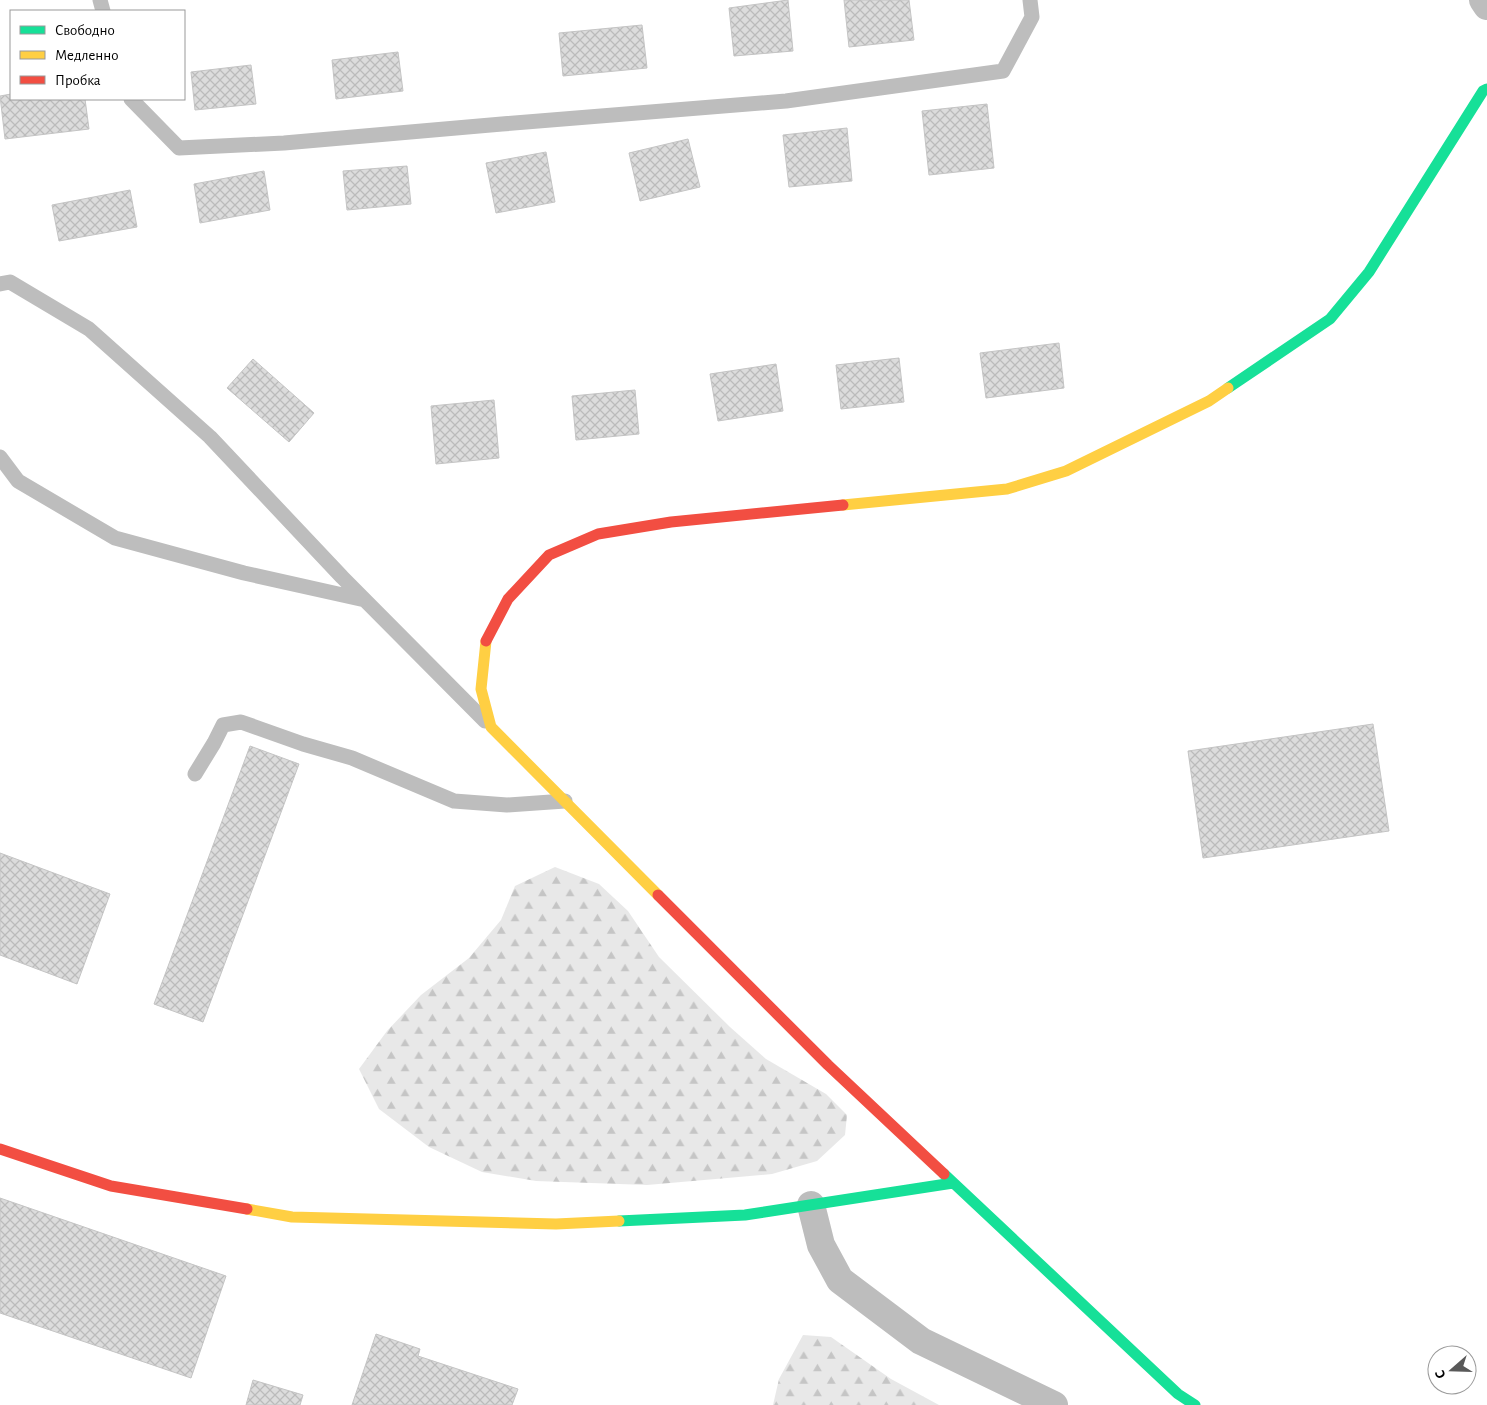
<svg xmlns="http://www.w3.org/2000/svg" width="1487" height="1405" viewBox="0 0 1487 1405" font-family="'Alegreya Sans',sans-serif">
  <defs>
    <pattern id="forest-firs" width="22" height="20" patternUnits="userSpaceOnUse" patternTransform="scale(1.25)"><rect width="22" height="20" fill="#e8e8e8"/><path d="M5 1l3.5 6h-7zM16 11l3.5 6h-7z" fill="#c5c5c5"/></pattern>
    <pattern id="building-cross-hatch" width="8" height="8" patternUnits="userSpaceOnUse" patternTransform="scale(1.25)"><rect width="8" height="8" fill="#dcdcdc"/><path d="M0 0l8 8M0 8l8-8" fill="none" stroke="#bbb"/></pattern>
  </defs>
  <rect width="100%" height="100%" fill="#fff"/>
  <path fill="url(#forest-firs)" d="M 555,867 L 599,884 L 628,911 L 659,957 L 730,1027 L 766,1059 L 826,1094 L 847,1115 L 845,1135 L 817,1161 L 772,1174 L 647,1185 L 536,1181 L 482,1172 L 429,1147 L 379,1109 L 359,1069 L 387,1031 L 421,995 L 469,958 L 501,920 L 515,886 Z
    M 803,1335 L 831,1337 L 891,1379 L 939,1405 L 773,1405 L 779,1379 Z"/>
  <path fill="url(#building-cross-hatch)" stroke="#c4c4c4" d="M 788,0 L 793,51 L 734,56 L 729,8 Z
    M 844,0 L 909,0 L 914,40 L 849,47 Z
    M 642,25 L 647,68 L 563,76 L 559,33 Z
    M 398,52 L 403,91 L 336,99 L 332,60 Z
    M 251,65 L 256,104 L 195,110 L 191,72 Z
    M 11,94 L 11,99 L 85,99 L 89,129 L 5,139 L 0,96 Z
    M 987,104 L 994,168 L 929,175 L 922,111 Z
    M 847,128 L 852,181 L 789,187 L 783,135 Z
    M 688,139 L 700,187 L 640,201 L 629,153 Z
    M 546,152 L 555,202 L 496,213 L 486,163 Z
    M 407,166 L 411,204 L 347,210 L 343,171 Z
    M 264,171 L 270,210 L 200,223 L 194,184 Z
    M 130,190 L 137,227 L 59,241 L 52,205 Z
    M 1059,343 L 1064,388 L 986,398 L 980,353 Z
    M 899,358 L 904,402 L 841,409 L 836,365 Z
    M 253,359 L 314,413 L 289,442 L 227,388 Z
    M 776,364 L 783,411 L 718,421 L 710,374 Z
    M 635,390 L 639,434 L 576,440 L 572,396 Z
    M 494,400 L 499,458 L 436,464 L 431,406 Z
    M 1373,724 L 1389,831 L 1203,858 L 1188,751 Z
    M 250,746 L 299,764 L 203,1022 L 154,1004 Z
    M 0,853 L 110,894 L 77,984 L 0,955 Z
    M 0,1198 L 226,1276 L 191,1378 L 0,1313 Z
    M 376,1334 L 420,1349 L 418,1356 L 518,1389 L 512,1405 L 352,1405 Z
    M 253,1380 L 303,1395 L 300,1405 L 246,1405 Z"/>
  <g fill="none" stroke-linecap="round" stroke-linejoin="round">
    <path stroke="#bdbdbd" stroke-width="15" d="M 100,0 L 103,11
      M 131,99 L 179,148 L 284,143 L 502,124 L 786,101 L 1003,71 L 1032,17 L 1030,0
      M 0,284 L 10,282 L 89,329 L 210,437 L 342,577 L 485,721
      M 0,457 L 18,481 L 115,538 L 244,573 L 365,600
      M 195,774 L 214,743 L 223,725 L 241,722 L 303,744 L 352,758 L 454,801 L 507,805 L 565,801"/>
    <path stroke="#bdbdbd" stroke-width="28" d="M 1483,0 L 1487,6
      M 811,1205 L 821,1245 L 840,1280 L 921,1341 L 1054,1405"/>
    <path stroke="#16e098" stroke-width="11" d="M 1228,388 L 1330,319 L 1369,272 L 1483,91 L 1487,89
      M 944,1174 L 1178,1394 L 1195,1405
      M 619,1221 L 745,1215 L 953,1183"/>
    <path stroke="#ffcf43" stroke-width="11" d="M 843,505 L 1007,489 L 1066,471 L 1209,401 L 1228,388
      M 486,641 L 481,689 L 491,727 L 658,895
      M 247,1209 L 292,1217 L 556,1224 L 619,1221"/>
    <path stroke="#f24e42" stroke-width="11" d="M 486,641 L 508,599 L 549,555 L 598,534 L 671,522 L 843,505
      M 658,895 L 828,1065 L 944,1174
      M 0,1149 L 111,1186 L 247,1209"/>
  </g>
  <rect x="10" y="10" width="175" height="90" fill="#ffffff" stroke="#999999"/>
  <rect x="20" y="26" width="25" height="8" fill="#16e098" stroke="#999999"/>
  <text x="55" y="35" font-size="15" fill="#000000">Свободно</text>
  <rect x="20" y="51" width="25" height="8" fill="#ffcf43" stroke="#999999"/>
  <text x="55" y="60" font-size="15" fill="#000000">Медленно</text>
  <rect x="20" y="76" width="25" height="8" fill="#f24e42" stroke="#999999"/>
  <text x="55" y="85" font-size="15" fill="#000000">Пробка</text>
  <g transform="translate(1452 1370) rotate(250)"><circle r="24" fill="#ffffff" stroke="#999999"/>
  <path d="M0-4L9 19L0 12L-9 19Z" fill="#595959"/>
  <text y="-8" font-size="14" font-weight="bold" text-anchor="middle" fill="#000000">С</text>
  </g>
</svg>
